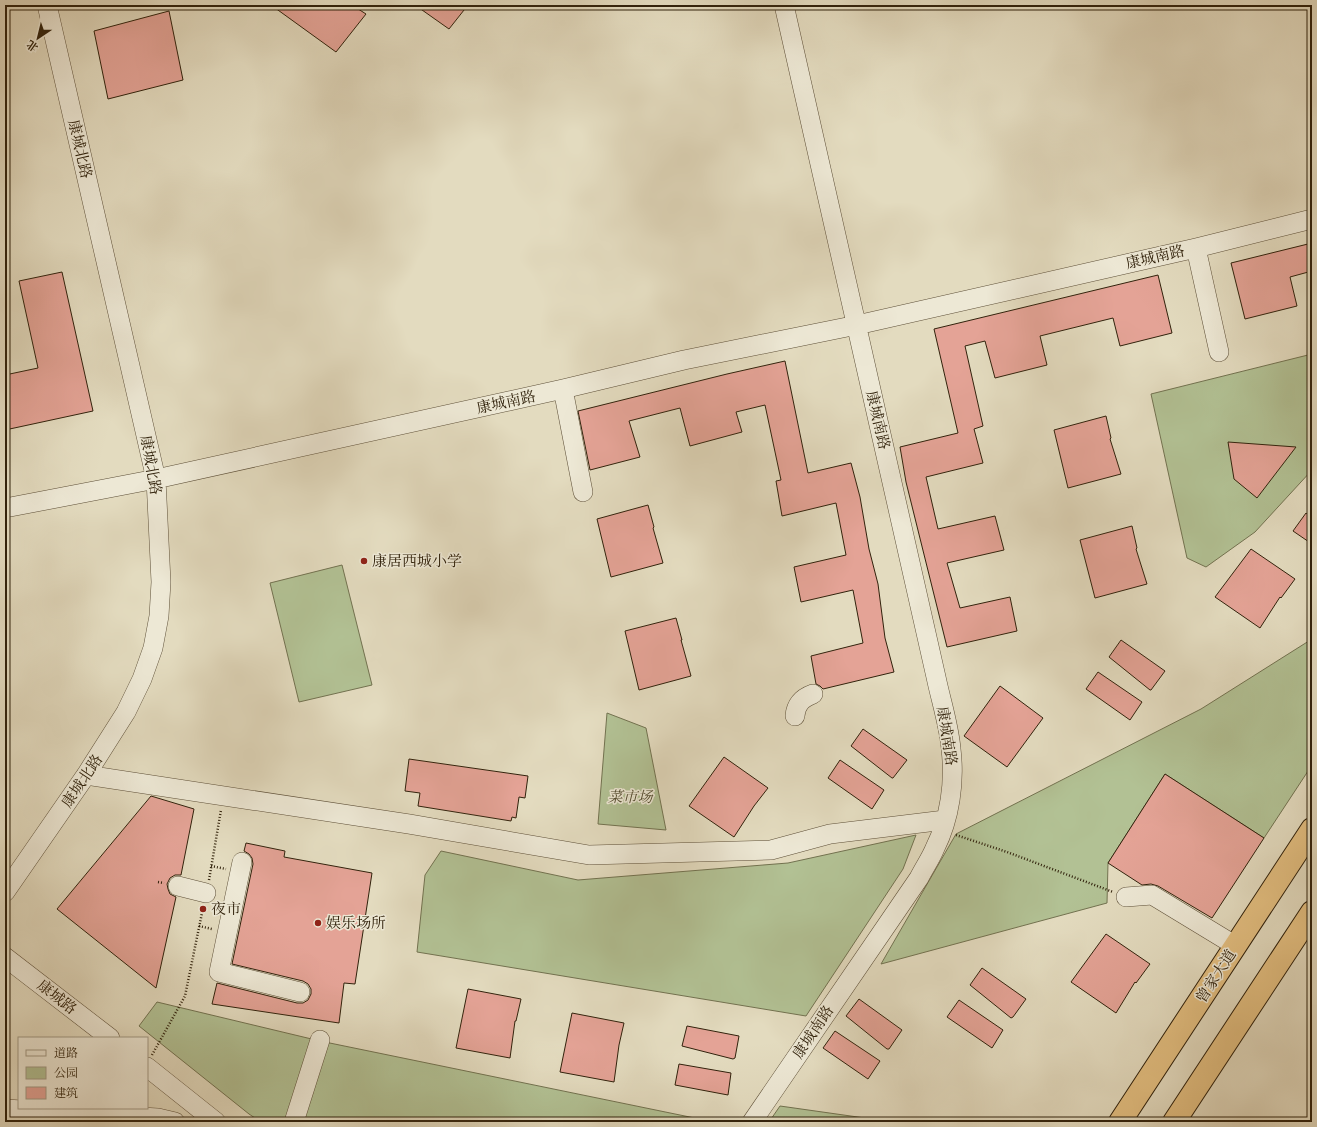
<svg xmlns="http://www.w3.org/2000/svg" width="1317" height="1127" viewBox="0 0 1317 1127" font-family="Vollkorn,'Noto Serif SC',serif">
  <rect width="100%" height="100%" fill="#e3dbbf"/>
  <filter id="stains"><feTurbulence type="fractalNoise" baseFrequency=".005" numOctaves="4"/><feColorMatrix values="0 0 0 0 .2 0 0 0 0 .09 0 0 0 0 .02 0 0 0 .5 -.17"/></filter>
  <radialGradient id="worn" r=".72"><stop offset=".6" stop-color="#630" stop-opacity="0"/><stop offset="1" stop-color="#630" stop-opacity=".3"/></radialGradient>
  <path fill="#b2c194" stroke="#727250" d="M 1312,354 L 1312,470 L 1255,532 L 1206,567 L 1187,558 L 1151,394 Z
    M 342,565 L 372,685 L 299,702 L 270,583 Z
    M 1312,639 L 1312,765 L 1264,838 L 1165,774 L 1108,863 L 1107,903 L 881,964 L 956,834 L 1201,709 Z
    M 607,713 L 646,728 L 666,830 L 598,824 Z
    M 916,835 L 903,869 L 806,1016 L 417,952 L 425,875 L 441,851 L 578,880 L 788,863 Z
    M 157,1002 L 320,1041 L 714,1122 L 261,1122 L 249,1114 L 139,1026 Z
    M 780,1106 L 893,1122 L 769,1122 Z"/>
  <path fill="#e4a396" stroke="#31220c" d="M 271,5 L 352,5 L 366,14 L 336,52 Z
    M 415,5 L 468,5 L 449,29 Z
    M 169,11 L 183,80 L 108,99 L 94,31 Z
    M 1312,243 L 1312,271 L 1290,277 L 1297,306 L 1245,319 L 1231,263 Z
    M 62,272 L 93,411 L 5,430 L 5,375 L 38,368 L 19,281 Z
    M 1158,275 L 1172,333 L 1120,346 L 1113,318 L 1040,336 L 1047,365 L 995,378 L 985,341 L 965,346 L 983,426 L 974,429 L 983,463 L 926,477 L 938,529 L 995,516 L 1004,550 L 947,563 L 960,608 L 1010,597 L 1017,631 L 947,647 L 906,482 L 900,447 L 958,433 L 934,329 Z
    M 785,361 L 808,473 L 851,463 L 860,497 L 869,549 L 878,584 L 885,638 L 894,672 L 823,689 L 820,686 L 816,684 L 811,656 L 863,643 L 853,590 L 801,602 L 794,567 L 846,555 L 836,503 L 782,516 L 776,481 L 781,480 L 765,405 L 736,412 L 742,432 L 690,446 L 680,408 L 629,421 L 640,457 L 590,470 L 578,411 L 727,374 Z
    M 1106,416 L 1111,438 L 1110,439 L 1121,474 L 1068,488 L 1054,430 Z
    M 1228,442 L 1296,447 L 1257,498 L 1234,479 Z
    M 648,505 L 654,527 L 653,528 L 663,563 L 611,577 L 597,519 Z
    M 1306,513 L 1312,518 L 1312,544 L 1293,531 Z
    M 1132,526 L 1137,548 L 1136,549 L 1147,584 L 1095,598 L 1080,540 Z
    M 1251,549 L 1295,579 L 1281,598 L 1280,597 L 1260,628 L 1215,597 Z
    M 676,618 L 682,640 L 681,640 L 691,676 L 639,690 L 625,631 Z
    M 1121,640 L 1165,671 L 1151,690 L 1150,690 L 1109,657 Z
    M 1098,672 L 1142,702 L 1130,720 L 1086,689 Z
    M 1000,686 L 1043,718 L 1007,767 L 964,736 Z
    M 863,729 L 907,760 L 893,778 L 892,778 L 851,746 Z
    M 724,757 L 768,788 L 754,806 L 734,837 L 689,806 Z
    M 409,759 L 528,776 L 525,798 L 519,797 L 516,818 L 512,817 L 511,821 L 418,806 L 420,793 L 405,791 Z
    M 840,760 L 884,790 L 872,809 L 828,778 Z
    M 1165,774 L 1264,838 L 1212,918 L 1158,886 L 1151,884 L 1142,885 L 1108,863 Z
    M 151,796 L 194,809 L 181,875 L 175,875 L 170,878 L 167,884 L 168,889 L 170,894 L 176,897 L 156,988 L 57,909 Z
    M 246,843 L 285,851 L 284,857 L 372,873 L 355,984 L 344,983 L 339,1023 L 212,1004 L 217,983 L 297,1003 L 303,1003 L 308,1000 L 311,994 L 311,989 L 308,984 L 303,981 L 232,964 L 253,864 L 252,858 L 249,854 L 244,851 Z
    M 1106,934 L 1150,964 L 1136,983 L 1135,982 L 1116,1013 L 1071,982 Z
    M 982,968 L 1026,999 L 1013,1017 L 1011,1018 L 970,985 Z
    M 468,989 L 521,999 L 516,1021 L 515,1021 L 510,1058 L 456,1048 Z
    M 859,999 L 902,1030 L 889,1049 L 887,1049 L 846,1016 Z
    M 959,1000 L 1003,1030 L 992,1048 L 947,1017 Z
    M 572,1013 L 624,1023 L 619,1045 L 614,1082 L 560,1072 Z
    M 687,1026 L 739,1036 L 735,1058 L 733,1059 L 682,1046 Z
    M 835,1031 L 880,1061 L 868,1079 L 823,1048 Z
    M 679,1064 L 731,1073 L 728,1095 L 675,1085 Z"/>
  <g fill="none" stroke-linecap="round" stroke-linejoin="round">
    <g stroke="#5e5039" stroke-width="20">
      <path id="minor" d="M 1196,248 L 1219,352
        M 563,389 L 583,492
        M 5,508 L 156,479 L 563,389 L 684,360 L 857,325 L 1196,248 L 1312,219
        M 795,716 C 796,704 802,698 813,694
        M 86,775 L 409,824 L 589,855 L 771,850 L 830,834 L 945,820
        M 242,862 L 219,972 L 300,992
        M 178,886 L 206,893
        M 5,892 L 86,775 L 126,712 L 142,679 L 153,648 L 159,616 L 161,582 L 156,479 L 47,5
        M 1126,897 L 1152,895 L 1236,946
        M 5,957 L 110,1038
        M 147,1067 L 216,1122
        M 5,1109 L 158,1118 L 175,1122
        M 294,1122 L 320,1040
        M 752,1122 L 919,878 C 924,868 931,858 935,848 C 950,818 955,782 951,749 C 949,725 941,701 936,677 L 784,5"/>
    </g>
    <g stroke="#31220c" stroke-width="24">
      <path id="highway" d="M 1120,1122 L 1312,829
        M 1174,1122 L 1312,912"/>
    </g>
    <path stroke="#31220c" stroke-width="2.5" stroke-dasharray="1 2" stroke-linecap="butt" d="M 956,835 L 1007,852 L 1113,892
      M 211,866 L 226,869
      M 209,880 L 221,810
      M 158,882 L 164,883
      M 199,926 L 212,929
      M 152,1055 L 185,996 L 203,908"/>
    <use href="#minor" stroke="#ede8d5" stroke-width="19"/>
    <use href="#highway" stroke="#e2be80" stroke-width="22"/>
  </g>
  <g fill="#8f2418" stroke="#ede8d5" stroke-width="1.5">
    <circle cx="364" cy="561" r="4"/>
    <circle cx="203" cy="909" r="4"/>
    <circle cx="318" cy="923" r="4"/>
  </g>
  <g text-anchor="middle" stroke-width="3" stroke-linejoin="round" paint-order="stroke">
    <g font-size="15" fill="#31220c" stroke="#ede8d5">
      <text transform="translate(80 149) rotate(77)" y="5">康城北路</text>
      <text transform="translate(1155 257) rotate(-13)" y="5">康城南路</text>
      <text transform="translate(506 402) rotate(-12)" y="5">康城南路</text>
      <text transform="translate(878 420) rotate(77)" y="5">康城南路</text>
      <text transform="translate(151 465) rotate(80)" y="5">康城北路</text>
      <text transform="translate(947 736) rotate(81)" y="5">康城南路</text>
      <text transform="translate(82 781) rotate(-56)" y="5">康城北路</text>
      <text transform="translate(1216 976) rotate(-57)" y="5">曾家大道</text>
      <text transform="translate(57 997) rotate(38)" y="5">康城路</text>
      <text transform="translate(813 1032) rotate(-56)" y="5">康城南路</text>
    </g>
    <g font-size="15" fill="#31220c" stroke="#ede8d5" text-anchor="start">
      <text x="372" y="566">康居西城小学</text>
      <text x="211" y="914">夜市</text>
      <text x="326" y="928">娱乐场所</text>
    </g>
    <g font-size="15" font-style="italic" fill="#514a2e" stroke="#ede8d5">
      <text x="630" y="802">菜市场</text>
    </g>
  </g>
  <rect width="1317" height="1127" fill="none" stroke="#e3dbbf" stroke-width="20"/>
  <rect x="6" y="6" width="1305" height="1115" fill="none" stroke="#31220c" stroke-width="2"/>
  <rect x="10" y="10" width="1297" height="1107" fill="none" stroke="#31220c"/>
  <rect x="18" y="1037" width="130" height="72" fill="#ede8d5" stroke="#a29985"/>
  <rect x="26" y="1050" width="20" height="6" fill="#ede8d5" stroke="#a29985"/>
  <text x="54" y="1057" font-size="12" fill="#31220c">道路</text>
  <rect x="26" y="1067" width="20" height="12" fill="#b2c194" stroke="#a29985"/>
  <text x="54" y="1077" font-size="12" fill="#31220c">公园</text>
  <rect x="26" y="1087" width="20" height="12" fill="#e4a396" stroke="#a29985"/>
  <text x="54" y="1097" font-size="12" fill="#31220c">建筑</text>
  <g transform="translate(38 38) rotate(215)" stroke="#ede8d5" stroke-width="3" paint-order="stroke">
  <path d="M0-3L7 15L0 10L-7 15Z" fill="#31220c"/>
  <text y="-6" font-size="11" font-weight="bold" text-anchor="middle" fill="#31220c">北</text>
  </g>
  <rect width="100%" height="100%" filter="url(#stains)"/>
  <rect width="100%" height="100%" fill="url(#worn)"/>
</svg>
